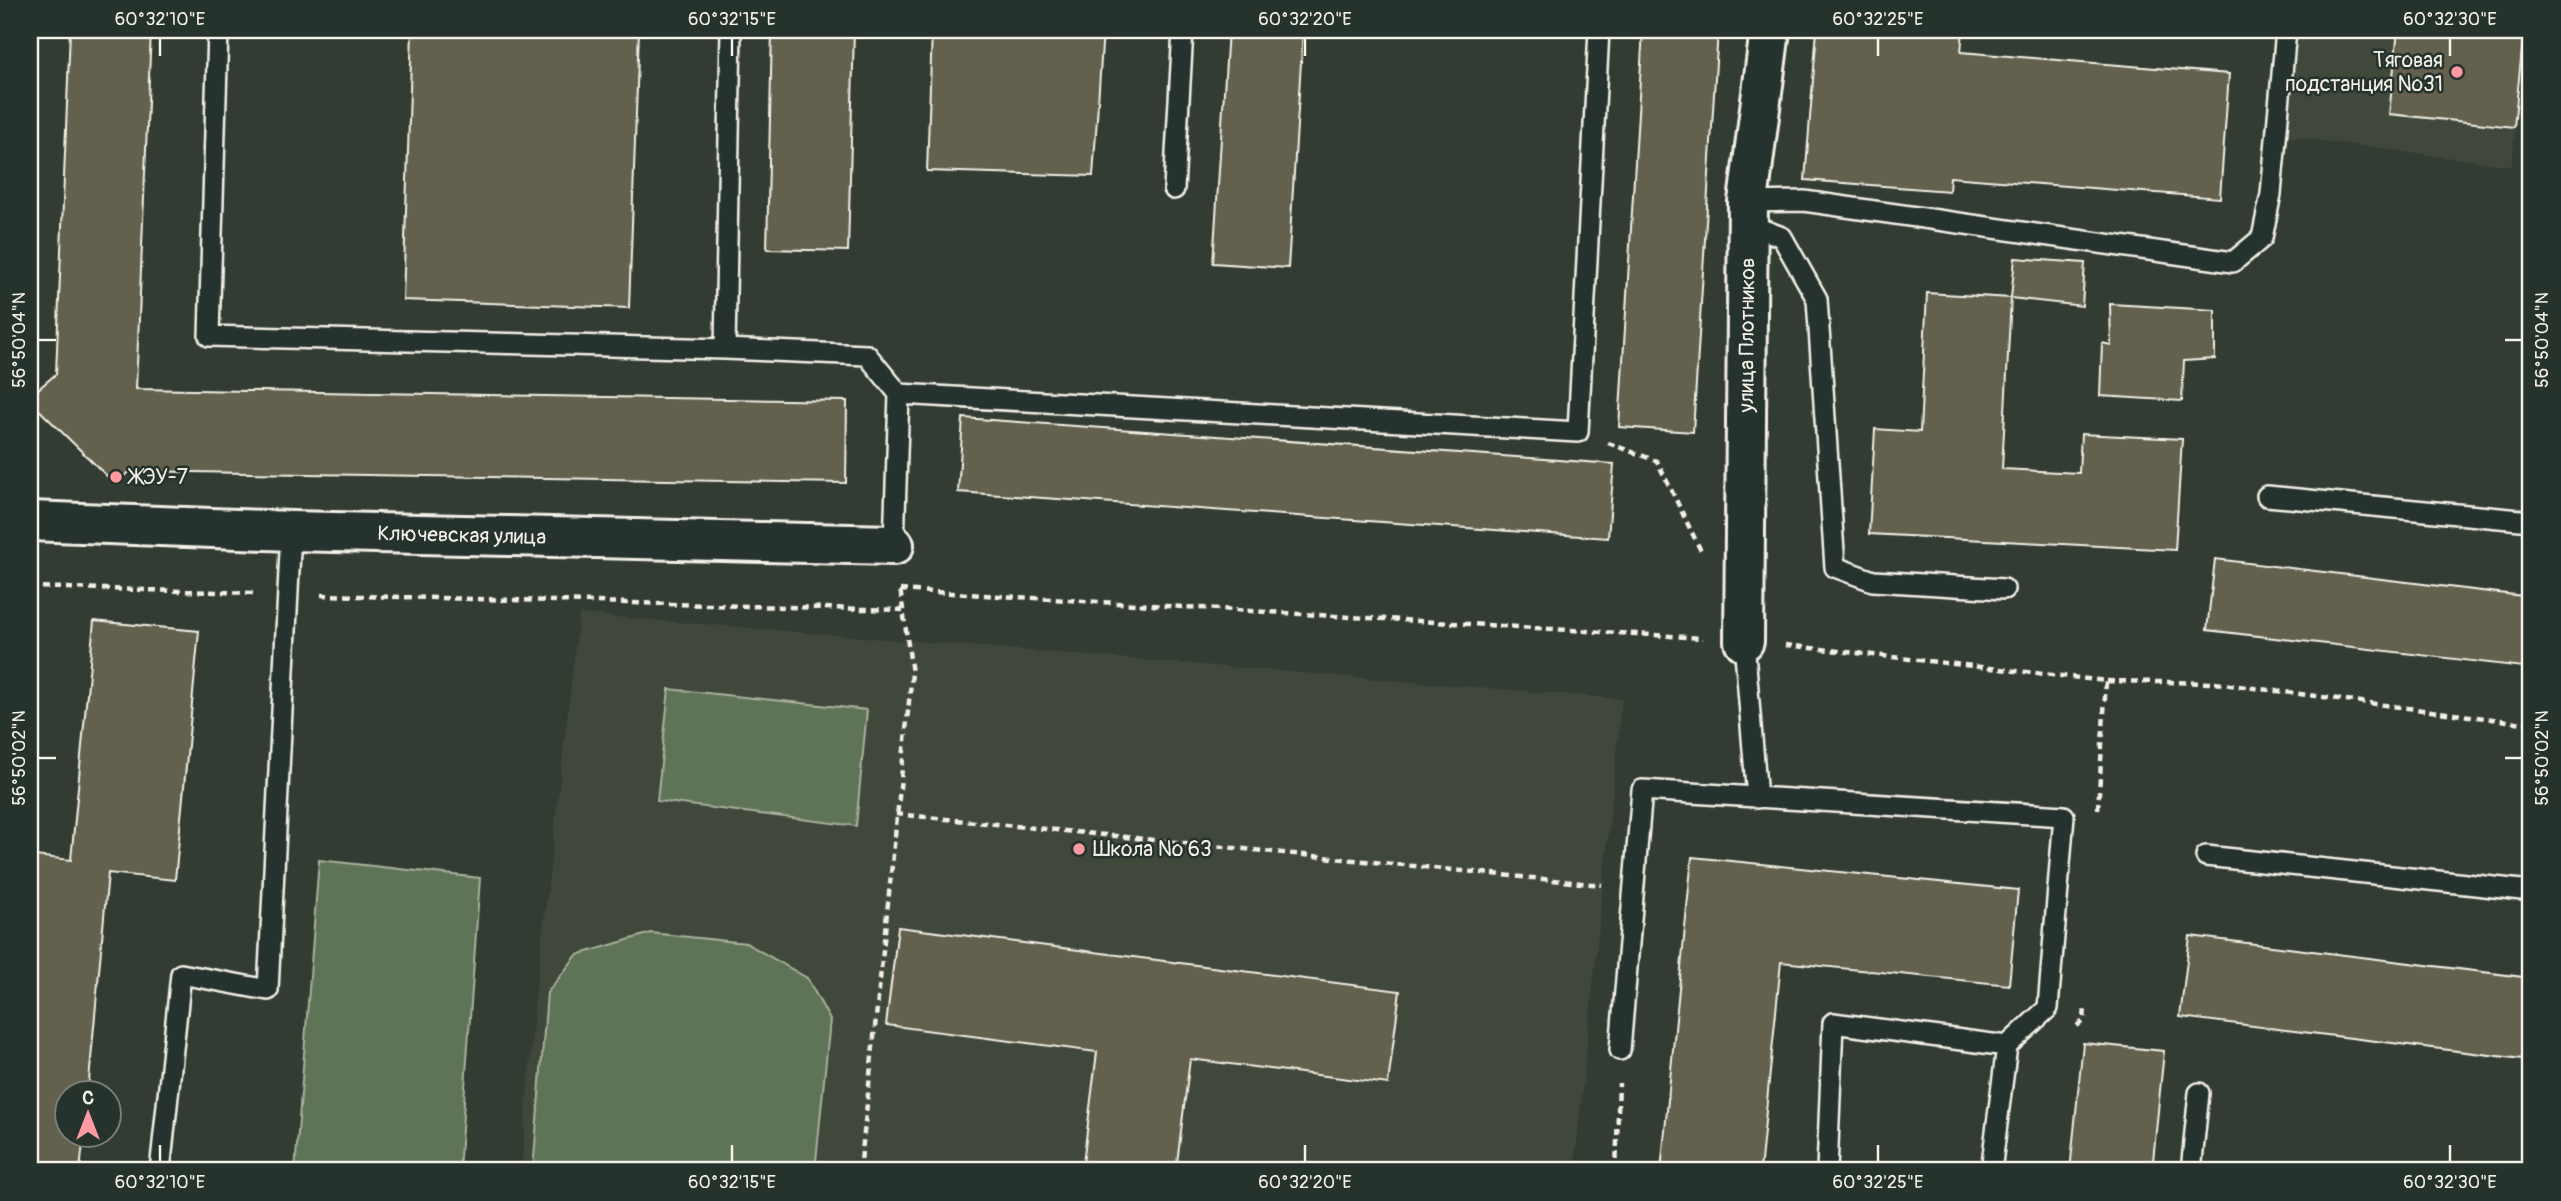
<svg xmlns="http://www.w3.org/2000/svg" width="2561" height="1201" viewBox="0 0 2561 1201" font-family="Pangolin,sans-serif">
  <rect width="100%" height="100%" fill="#323c33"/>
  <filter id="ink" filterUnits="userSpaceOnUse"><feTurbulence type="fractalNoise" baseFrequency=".0143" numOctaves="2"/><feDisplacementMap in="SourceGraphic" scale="14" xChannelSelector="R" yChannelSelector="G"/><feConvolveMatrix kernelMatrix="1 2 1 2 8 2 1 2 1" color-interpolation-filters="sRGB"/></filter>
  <g filter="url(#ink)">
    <path fill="#41473b" d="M 2295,30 L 2524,30 L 2512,166 L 2285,136 Z
      M 579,614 L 1622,699 L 1574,1171 L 521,1171 L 535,999 Z"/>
    <path fill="#5f7356" stroke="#aab29f" stroke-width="2" d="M 669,689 L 867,710 L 856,826 L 657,801 Z
      M 319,860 L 480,878 L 459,1171 L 295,1171 Z
      M 651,933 L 746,943 L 807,978 L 830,1020 L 815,1171 L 533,1171 L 547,993 L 577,955 Z"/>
    <path fill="#64604d" stroke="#f4f1e8" stroke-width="2" d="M 70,30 L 151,30 L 136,389 L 847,401 L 846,483 L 131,471 L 114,483 L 30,401 L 30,396 L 56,374 Z
      M 412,30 L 639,30 L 629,308 L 403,300 Z
      M 772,30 L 854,30 L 848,251 L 767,249 Z
      M 932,30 L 1103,30 L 1093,176 L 927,171 Z
      M 1228,30 L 1303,30 L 1288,268 L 1213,263 Z
      M 1643,30 L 1718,30 L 1693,432 L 1619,427 Z
      M 1817,30 L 1963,30 L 1961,52 L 2229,74 L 2220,198 L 1950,177 L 1949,191 L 1805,180 Z
      M 2398,30 L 2524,30 L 2514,127 L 2389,114 Z
      M 2015,258 L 2085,263 L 2082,306 L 2011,298 Z
      M 1927,293 L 2011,298 L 2002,469 L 2079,473 L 2081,434 L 2182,439 L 2175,550 L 1869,534 L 1875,429 L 1920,432 Z
      M 2110,304 L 2215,310 L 2215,359 L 2184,361 L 2182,401 L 2100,396 L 2102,343 L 2111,345 Z
      M 963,418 L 1614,464 L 1608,538 L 958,492 Z
      M 2215,559 L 2531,597 L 2531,668 L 2207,630 Z
      M 94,621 L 199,631 L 175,880 L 108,873 L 88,1092 L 66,1092 L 66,1134 L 84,1134 L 80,1171 L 30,1171 L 30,911 L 35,856 L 71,860 Z
      M 1692,857 L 2018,890 L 2009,985 L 1781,962 L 1760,1171 L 1661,1171 Z
      M 898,927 L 1400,991 L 1388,1084 L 1190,1059 L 1176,1171 L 1082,1171 L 1097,1052 L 886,1025 Z
      M 2190,936 L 2531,978 L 2531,1060 L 2180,1017 Z
      M 2083,1043 L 2164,1051 L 2152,1171 L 2070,1171 Z"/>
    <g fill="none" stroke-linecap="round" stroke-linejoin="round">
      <g stroke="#f4f1e8" stroke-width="24">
        <path id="lane" d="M 218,30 L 209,336 L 725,349 L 867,355 L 899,394 L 1578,432 L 1599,30
          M 1174,189 L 1183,30
          M 1748,202 L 1804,201 L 2233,262 L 2262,238 L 2271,194 L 2286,30
          M 1748,224 L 1782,237 L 1817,299 L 1835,567 L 1873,581 L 2004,589
          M 725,349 L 731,30
          M 2267,496 L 2531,521
          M 894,545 L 899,394
          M 1744,641 L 1757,798
          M 2206,856 L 2531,891
          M 1620,1050 L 1642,790 L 2064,816 L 2048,1008 L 2007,1046
          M 160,1171 L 181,974 L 268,990 L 291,531
          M 1827,1171 L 1833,1023 L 2007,1046 L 1991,1171
          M 2191,1171 L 2199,1093"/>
      </g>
      <g stroke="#f4f1e8" stroke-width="44">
        <g id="street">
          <path id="s1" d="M 30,521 L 291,531 L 894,545"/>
          <path id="s2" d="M 1744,641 L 1748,202 L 1770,30"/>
        </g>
      </g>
      <path stroke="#f4f1e8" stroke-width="4.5" stroke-dasharray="7 5" stroke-linecap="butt" d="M 1608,443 L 1657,461 L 1701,551
        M 30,587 L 256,593
        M 900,590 L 1703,638
        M 321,595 L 903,610
        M 1785,645 L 2106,681 L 2215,683 L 2531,724
        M 2098,809 L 2106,681
        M 896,814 L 1602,885
        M 2077,1026 L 2084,1020 L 2085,1007
        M 860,1171 L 912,673 L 900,588
        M 1616,1171 L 1619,1083"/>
      <use href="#lane" stroke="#26332d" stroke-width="19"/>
      <use href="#street" stroke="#26332d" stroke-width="38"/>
    </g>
  </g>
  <path fill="none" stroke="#f4f1e8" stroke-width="2.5" d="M 160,38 L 160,56M 732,38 L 732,56M 1305,38 L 1305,56M 1878,38 L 1878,56M 2450,38 L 2450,56M 38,340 L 56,340M 2505,340 L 2522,340M 38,758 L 56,758M 2505,758 L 2522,758M 160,1145 L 160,1162M 732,1145 L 732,1162M 1305,1145 L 1305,1162M 1878,1145 L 1878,1162M 2450,1145 L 2450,1162"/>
  <g fill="#ff9aa2" stroke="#26332d" stroke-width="2.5">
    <circle cx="2457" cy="72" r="7"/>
    <circle cx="116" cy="477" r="7"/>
    <circle cx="1079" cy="849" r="7"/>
  </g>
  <g text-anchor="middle" stroke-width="5" stroke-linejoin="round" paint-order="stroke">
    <g font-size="21" fill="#f4f1e8" stroke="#26332d" text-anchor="start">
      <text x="2443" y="67" text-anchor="end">Тяговая<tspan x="2443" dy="24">подстанция №31</tspan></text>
      <text x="130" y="484">ЖЭУ-7</text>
      <text x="1093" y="856">Школа № 63</text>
    </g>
    <g font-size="21" fill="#f4f1e8" stroke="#26332d">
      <text dy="7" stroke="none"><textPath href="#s2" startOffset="306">улица Плотников</textPath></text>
      <text dy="7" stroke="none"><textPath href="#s1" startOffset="432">Ключевская улица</textPath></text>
    </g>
  </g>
  <rect width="2561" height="1201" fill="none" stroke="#26332d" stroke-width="77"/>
  <g transform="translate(88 1114)"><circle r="33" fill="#26332d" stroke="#787f78" stroke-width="2"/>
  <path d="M0-5L12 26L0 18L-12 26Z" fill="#ff9aa2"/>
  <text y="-10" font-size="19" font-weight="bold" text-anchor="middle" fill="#f4f1e8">С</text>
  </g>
  <rect x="38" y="38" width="2484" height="1124" fill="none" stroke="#f4f1e8" stroke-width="2.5"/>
  <g font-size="18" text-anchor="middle" fill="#f4f1e8">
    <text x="160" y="25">60°32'10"E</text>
    <text x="732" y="25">60°32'15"E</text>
    <text x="1305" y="25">60°32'20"E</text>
    <text x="1878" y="25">60°32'25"E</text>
    <text x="2450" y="25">60°32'30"E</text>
    <text transform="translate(19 340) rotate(-90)" y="6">56°50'04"N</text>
    <text transform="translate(2542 340) rotate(-90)" y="6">56°50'04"N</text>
    <text transform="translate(19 758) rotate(-90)" y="6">56°50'02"N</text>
    <text transform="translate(2542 758) rotate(-90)" y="6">56°50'02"N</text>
    <text x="160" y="1188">60°32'10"E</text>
    <text x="732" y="1188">60°32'15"E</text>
    <text x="1305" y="1188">60°32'20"E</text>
    <text x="1878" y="1188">60°32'25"E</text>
    <text x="2450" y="1188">60°32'30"E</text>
  </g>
</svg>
